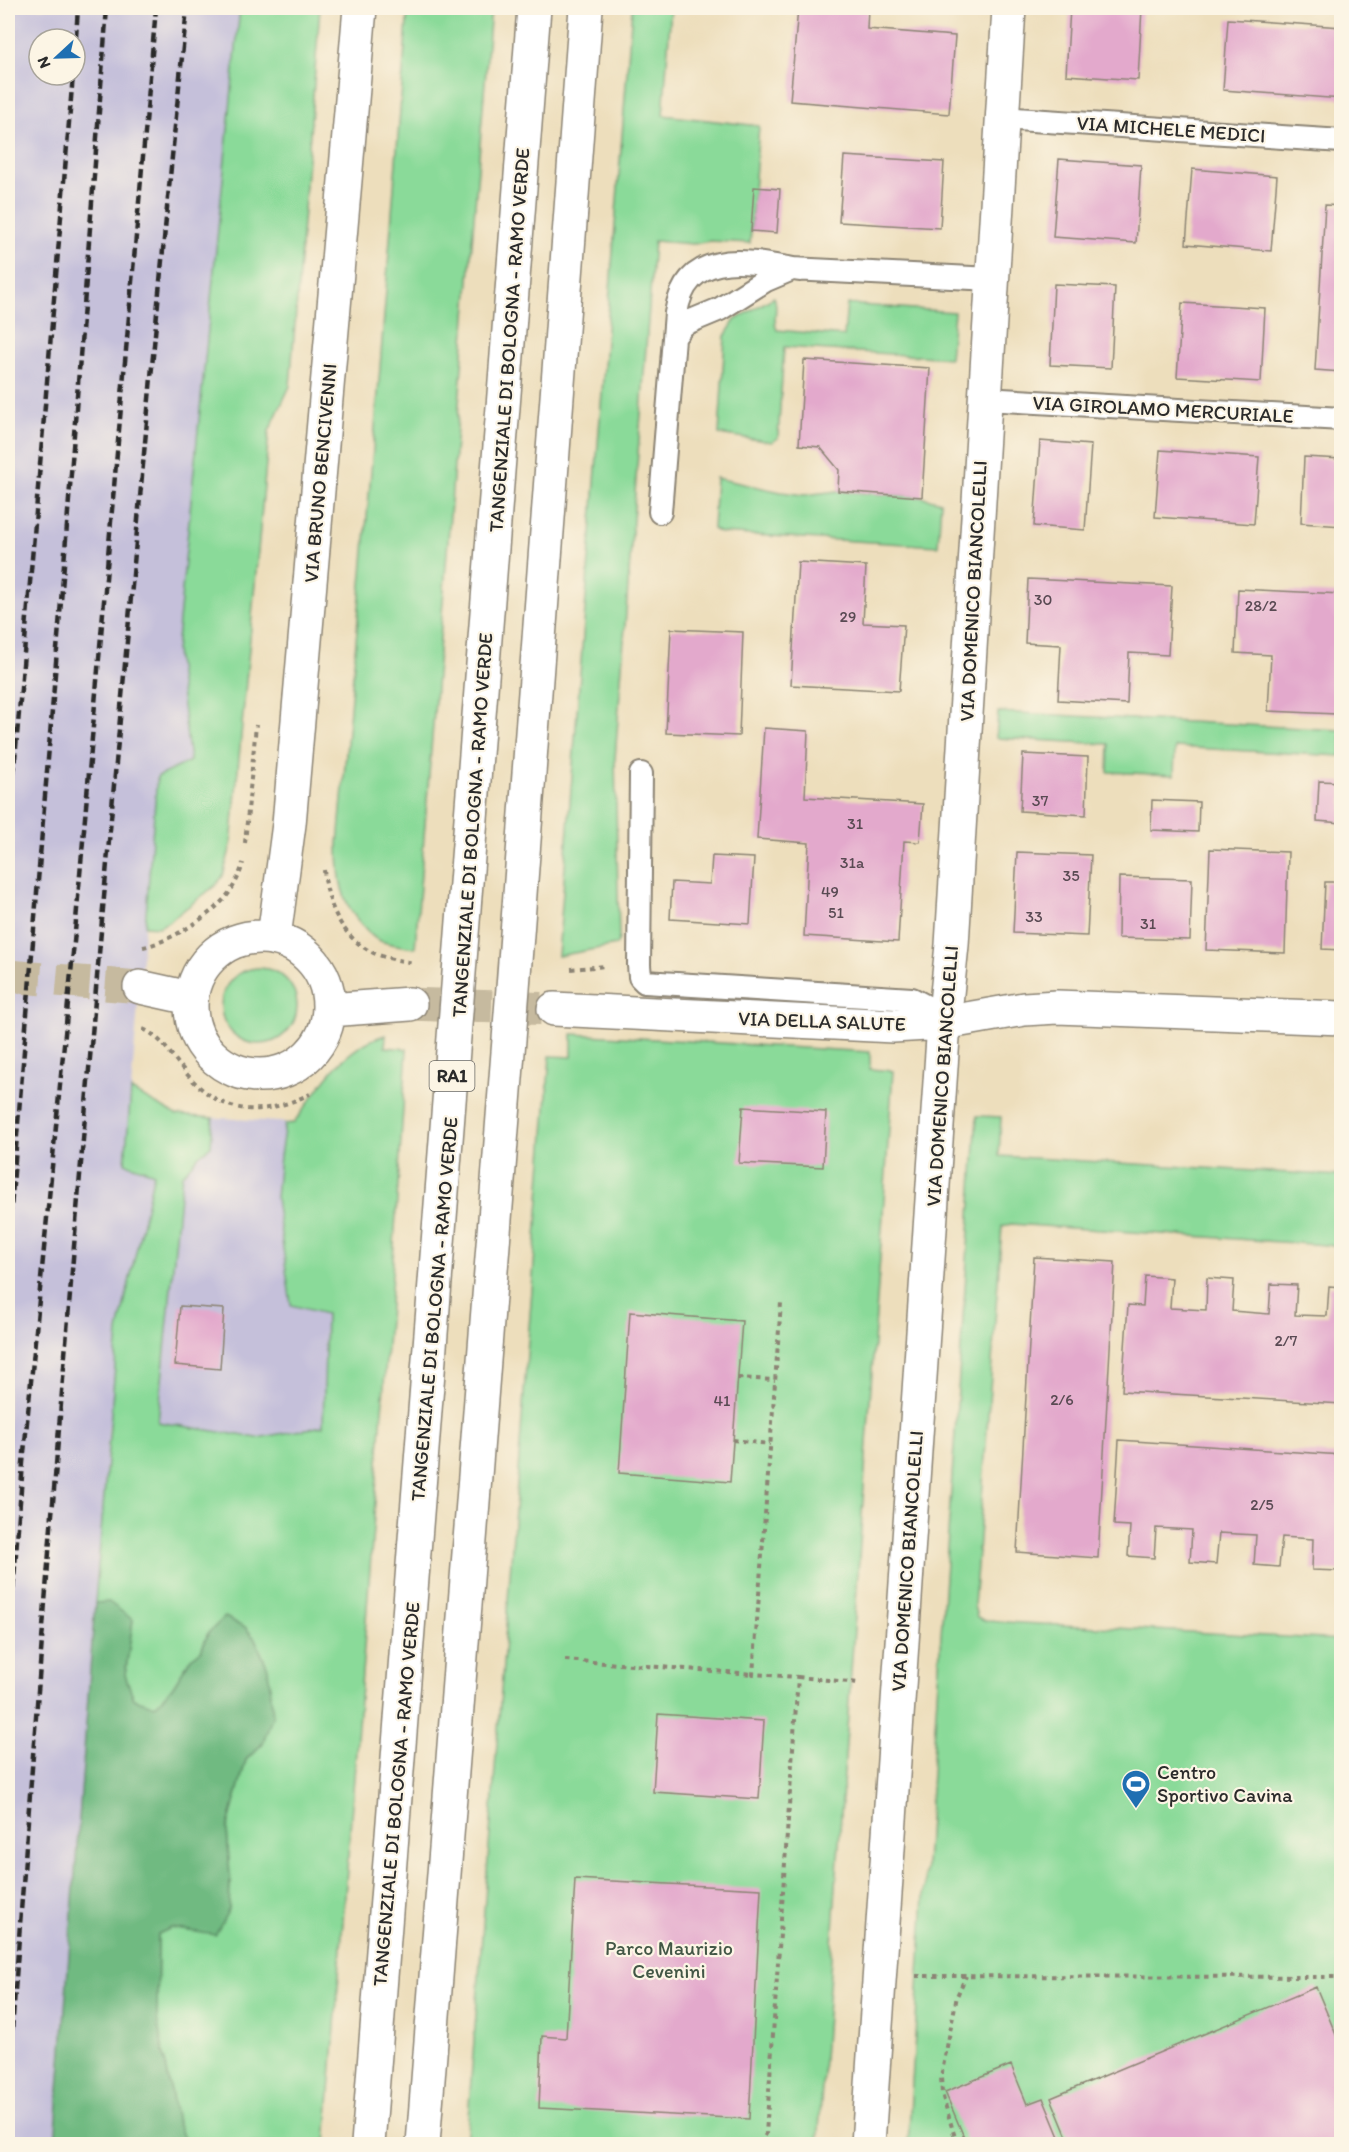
<svg xmlns="http://www.w3.org/2000/svg" width="1349" height="2152" viewBox="0 0 1349 2152" font-family="Itim,sans-serif">
  <rect width="100%" height="100%" fill="#fcf5e5"/>
  <filter id="ink" filterUnits="userSpaceOnUse"><feTurbulence type="fractalNoise" baseFrequency=".0167" numOctaves="2"/><feDisplacementMap in="SourceGraphic" scale="12" xChannelSelector="R" yChannelSelector="G"/><feConvolveMatrix kernelMatrix="1 2 1 2 8 2 1 2 1" color-interpolation-filters="sRGB"/></filter>
  <filter id="wash" filterUnits="userSpaceOnUse"><feTurbulence type="fractalNoise" baseFrequency=".008" numOctaves="4" result="noise"/><feDisplacementMap in="SourceGraphic" scale="24" xChannelSelector="R" yChannelSelector="G"/><feGaussianBlur stdDeviation="1.35" result="paint"/><feColorMatrix in="noise" values="0 0 0 0 0 0 0 0 0 0 0 0 0 0 0 0 0 1.4 0 .05"/><feComposite in="paint" operator="in"/></filter>
  <g filter="url(#wash)">
    <rect width="100%" height="100%" fill="#eddebc"/>
    <path fill="#c5c0da" fill-rule="evenodd" d="M 10,8 L 264,8 L 190,761 L 157,777 L 131,1090 L 176,1115 L 294,1123 L 330,1073 L 323,1426 L 257,1438 L 158,1422 L 109,1424 L 55,2144 L 8,2144 L 8,39 ZM 39,39 L 75,39 L 75,75 L 39,75 Z"/>
    <path fill="#8ada99" stroke="#5a8262" stroke-width="1.5" d="M 240,8 L 320,8 L 290,386 L 269,431 L 231,845 L 223,876 L 216,885 L 168,922 L 159,927 L 145,926 L 157,777 L 190,761 L 176,651 Z
      M 408,8 L 491,8 L 415,948 C 403,946 390,945 378,940 C 372,937 368,932 364,927 C 340,904 338,875 338,844 L 378,393 Z
      M 632,8 L 671,8 L 663,115 L 759,126 L 750,243 L 710,241 L 693,244 L 654,241 L 615,759 L 619,939 L 616,945 L 558,956 Z
      M 774,297 C 779,307 772,320 777,330 L 844,336 L 847,304 L 954,312 L 950,358 L 784,347 L 778,438 L 772,442 L 719,434 L 725,336 L 735,320 Z
      M 716,478 L 781,492 L 804,495 L 838,491 L 922,497 L 941,502 L 938,546 L 720,533 L 713,529 Z
      M 998,712 L 1341,730 L 1341,756 L 1175,747 L 1174,775 L 1108,772 L 1109,744 L 996,738 Z
      M221 1006a38 38 0 1 1 76 0a38 38 0 1 1-76 0Z
      M 572,1034 L 870,1052 L 870,1069 L 893,1071 L 818,2144 L 466,2144 L 550,1056 L 572,1057 Z
      M 386,1035 L 385,1047 L 407,1049 L 389,1320 L 326,2144 L 187,2144 L 177,2123 L 157,2020 L 158,1934 L 171,1928 L 190,1931 L 229,1909 L 230,1879 L 227,1829 L 246,1760 L 263,1743 L 268,1669 L 255,1639 L 245,1627 L 208,1633 L 201,1651 L 191,1658 L 172,1688 L 155,1706 L 134,1699 L 125,1675 L 133,1620 L 95,1603 L 118,1331 L 154,1173 L 125,1163 L 131,1090 L 176,1115 L 213,1118 L 211,1146 L 199,1155 L 182,1175 L 158,1422 L 257,1438 L 323,1426 L 326,1314 L 291,1305 L 276,1198 L 280,1156 L 285,1124 L 294,1123 C 319,1089 342,1046 386,1035 Z
      M 977,1116 L 1001,1117 L 999,1156 L 1341,1176 L 1341,1246 L 1011,1224 L 1002,1226 L 974,1606 L 977,1617 L 986,1621 L 1341,1640 L 1341,2144 L 908,2144 L 940,1649 Z"/>
    <path fill="#6fba81" stroke="#4d7256" stroke-width="1.5" d="M 109,1602 L 133,1620 L 125,1675 L 134,1699 L 155,1706 L 172,1688 L 191,1658 L 201,1651 L 208,1633 L 225,1617 L 245,1627 L 255,1639 L 268,1669 L 273,1715 L 263,1743 L 246,1760 L 227,1829 L 230,1879 L 229,1909 L 215,1935 L 171,1928 L 158,1934 L 157,2020 L 177,2123 L 187,2144 L 55,2144 L 95,1603 Z"/>
    <g id="blocks">
      <path fill="#e3a9cc" d="M 798,8 L 868,8 L 867,29 L 955,36 L 949,114 L 790,101 Z
        M 1070,8 L 1142,8 L 1138,80 L 1066,75 Z
        M 1228,19 L 1342,27 L 1342,99 L 1223,90 Z
        M 844,156 L 944,162 L 940,228 L 839,222 Z
        M 1059,159 L 1141,165 L 1136,243 L 1053,237 Z
        M 1192,169 L 1277,176 L 1271,251 L 1186,244 Z
        M 754,187 L 780,189 L 777,233 L 751,231 Z
        M 1325,205 L 1342,206 L 1342,372 L 1315,370 Z
        M 1054,284 L 1115,287 L 1111,368 L 1050,365 Z
        M 1182,303 L 1265,308 L 1261,382 L 1177,377 Z
        M 804,360 L 930,368 L 922,497 L 838,491 L 839,470 L 820,447 L 799,445 Z
        M 1040,441 L 1091,445 L 1085,530 L 1034,526 Z
        M 1160,450 L 1259,457 L 1254,524 L 1155,517 Z
        M 1304,457 L 1342,459 L 1342,526 L 1301,523 Z
        M 798,562 L 866,566 L 863,623 L 904,625 L 899,691 L 791,685 Z
        M 1028,579 L 1172,586 L 1168,655 L 1129,653 L 1127,704 L 1058,700 L 1061,645 L 1025,643 Z
        M 1238,589 L 1342,594 L 1342,664 L 1339,664 L 1336,714 L 1268,711 L 1271,655 L 1235,653 Z
        M 671,629 L 743,632 L 739,736 L 666,733 Z
        M 764,728 L 808,731 L 805,797 L 923,804 L 920,842 L 904,841 L 898,942 L 804,936 L 809,843 L 757,839 Z
        M 1023,754 L 1088,757 L 1086,815 L 1020,811 Z
        M 1319,781 L 1342,782 L 1342,823 L 1317,821 Z
        M 1152,800 L 1199,802 L 1198,832 L 1151,830 Z
        M 1210,849 L 1288,852 L 1285,953 L 1206,950 Z
        M 1017,852 L 1091,855 L 1087,936 L 1013,933 Z
        M 712,856 L 754,858 L 750,924 L 670,919 L 672,882 L 710,884 Z
        M 1119,877 L 1192,879 L 1190,940 L 1118,938 Z
        M 1325,882 L 1342,882 L 1342,950 L 1322,949 Z
        M 743,1107 L 826,1112 L 823,1167 L 739,1163 Z
        M 1034,1257 L 1115,1262 L 1098,1558 L 1017,1552 Z
        M 1145,1276 L 1172,1278 L 1170,1308 L 1206,1310 L 1207,1278 L 1234,1280 L 1232,1311 L 1269,1314 L 1271,1284 L 1297,1285 L 1295,1315 L 1327,1316 L 1329,1286 L 1342,1287 L 1342,1404 L 1122,1391 L 1128,1305 L 1143,1306 Z
        M 180,1306 L 224,1309 L 220,1369 L 175,1365 Z
        M 630,1312 L 742,1321 L 730,1482 L 619,1473 Z
        M 1119,1440 L 1342,1455 L 1340,1571 L 1312,1570 L 1313,1539 L 1282,1537 L 1279,1567 L 1254,1565 L 1256,1535 L 1219,1533 L 1216,1564 L 1190,1562 L 1192,1530 L 1156,1528 L 1154,1558 L 1128,1556 L 1130,1526 L 1114,1525 Z
        M 658,1714 L 764,1721 L 759,1799 L 653,1792 Z
        M 575,1879 L 761,1889 L 749,2119 L 539,2108 L 542,2036 L 566,2038 Z
        M 1316,1987 L 1342,2049 L 1342,2144 L 1070,2144 L 1051,2098 Z
        M 1011,2065 L 1027,2104 L 1043,2098 L 1062,2144 L 967,2144 L 945,2092 Z"/>
    </g>
  </g>
  <g filter="url(#ink)">
    <use href="#blocks" fill-opacity="0" stroke="#8c8474" stroke-width="1.5"/>
    <g fill="none" stroke-linecap="round" stroke-linejoin="round">
      <path stroke="#c6ba9f" stroke-width="33" stroke-dasharray="33 16" stroke-linecap="butt" d="M 8,976 L 140,987
        M 410,1004 L 554,1009"/>
      <g stroke="#8c8474" stroke-width="26">
        <path id="lane" d="M 1001,118 L 1342,141
          M 674,337 L 684,324 L 720,309 L 766,280 L 792,269 L 992,279
          M 984,399 L 1342,419
          M 660,512 L 676,313 C 687,245 751,262 800,270
          M 641,774 L 639,965 L 640,977 L 645,982 L 912,999 L 927,1007 L 944,1023"/>
      </g>
      <g stroke="#8c8474" stroke-width="36">
        <path id="street" d="M191 1006a69 69 0 1 1 138 0a69 69 0 1 1-138 0Z
          M 274,937 L 289,824 L 360,8
          M 140,987 L 190,998
          M 554,1009 L 893,1026 L 944,1023 L 1024,1009 L 1057,1007 L 1342,1018
          M 329,1010 L 410,1004
          M 868,2144 L 944,1023 L 952,945 L 1009,8"/>
      </g>
      <g stroke="#8c8474" stroke-width="36">
        <path id="highway" d="M 368,2144 L 534,8
          M 423,2144 L 513,988 L 586,8"/>
      </g>
      <path stroke="#8c8474" stroke-width="4" stroke-dasharray="4.5 4.5" stroke-linecap="butt" d="M 245,843 L 256,725
        M 324,870 C 327,902 339,933 368,950 C 381,958 399,960 414,963
        M 143,947 C 170,942 213,915 229,893 C 236,883 240,874 243,863
        M 571,969 L 606,966
        M 143,1029 C 161,1037 169,1053 182,1068 C 219,1115 257,1119 310,1094
        M 738,1378 L 775,1380
        M 733,1440 L 770,1444
        M 565,1660 L 753,1674
        M 798,1677 L 859,1683
        M 916,1976 L 1342,1977
        M 760,2144 L 766,2134 L 798,1677 L 753,1674 L 781,1303
        M 957,2144 L 942,2094 L 941,2077 L 957,1996 L 966,1976"/>
      <use href="#lane" stroke="#fff" stroke-width="22"/>
      <use href="#street" stroke="#fff" stroke-width="33"/>
      <use href="#highway" stroke="#fff" stroke-width="33"/>
      <path stroke="#2b2b2b" stroke-width="4.5" stroke-dasharray="9 4.5" stroke-linecap="butt" d="M 75,51 L 78,8
        M 8,842 L 73,75
        M 8,1245 L 63,577 L 107,8
        M 8,1656 L 23,1463 L 75,932 L 156,8
        M 8,2084 C 43,1614 81,1144 124,675 C 144,452 164,230 187,8"/>
    </g>
  </g>
  <defs>
    <g id="stadium-pin" transform="scale(1.5)"><path d="M0 17L-7.5 6A9.5 9.5 0 1 1 7.5 6Z" fill="#1f6fb2" stroke="#fcf5e5"/><path d="M0-5a6.5 5 0 1 0 0 10a6.5 5 0 1 0 0-10ZM-3.5-1.8h7v3.6h-7Z" fill="#fff"/></g>
  </defs>
  <g fill-rule="evenodd">
    <use href="#stadium-pin" x="1136" y="1784"/>
  </g>
  <g text-anchor="middle" stroke-width="4.5" stroke-linejoin="round" paint-order="stroke">
    <g font-size="16" fill="#594a53">
      <text x="1043" y="605">30</text>
      <text x="1261" y="611">28/2</text>
      <text x="848" y="622">29</text>
      <text x="1040" y="806">37</text>
      <text x="855" y="829">31</text>
      <text x="852" y="868">31a</text>
      <text x="1071" y="881">35</text>
      <text x="830" y="897">49</text>
      <text x="836" y="918">51</text>
      <text x="1034" y="922">33</text>
      <text x="1148" y="929">31</text>
      <text x="1286" y="1346">2/7</text>
      <text x="1062" y="1405">2/6</text>
      <text x="722" y="1406">41</text>
      <text x="1262" y="1510">2/5</text>
    </g>
    <rect fill="#fcf5e5" stroke="#6a6863" stroke-width="1.5" x="429.5" y="1061" width="45" height="30" rx="4.5"/>
    <g font-size="18" font-weight="bold" fill="#2b2b2b">
      <text x="452" y="1082">RA1</text>
    </g>
    <g font-size="20" fill="#2b2b2b" stroke="#fcf5e5">
      <text transform="translate(1171 129) rotate(4)" y="7">VIA MICHELE MEDICI</text>
      <text transform="translate(509 340) rotate(-86)" y="7">TANGENZIALE DI BOLOGNA - RAMO VERDE</text>
      <text transform="translate(1163 409) rotate(3)" y="7">VIA GIROLAMO MERCURIALE</text>
      <text transform="translate(320 473) rotate(-85)" y="7">VIA BRUNO BENCIVENNI</text>
      <text transform="translate(973 591) rotate(-87)" y="7">VIA DOMENICO BIANCOLELLI</text>
      <text transform="translate(472 825) rotate(-86)" y="7">TANGENZIALE DI BOLOGNA - RAMO VERDE</text>
      <text transform="translate(822 1021) rotate(2)" y="7">VIA DELLA SALUTE</text>
      <text transform="translate(942 1076) rotate(-86)" y="7">VIA DOMENICO BIANCOLELLI</text>
      <text transform="translate(434 1309) rotate(-85)" y="7">TANGENZIALE DI BOLOGNA - RAMO VERDE</text>
      <text transform="translate(907 1561) rotate(-86)" y="7">VIA DOMENICO BIANCOLELLI</text>
      <text transform="translate(396 1794) rotate(-85)" y="7">TANGENZIALE DI BOLOGNA - RAMO VERDE</text>
    </g>
    <g font-size="20" fill="#2b2b2b" stroke="#fcf5e5" text-anchor="start">
      <text x="1157" y="1779">Centro<tspan x="1157" dy="23">Sportivo Cavina</tspan></text>
    </g>
    <g font-size="20" fill="#435746" stroke="#fcf5e5">
      <text x="669" y="1955">Parco Maurizio<tspan x="669" dy="23">Cevenini</tspan></text>
    </g>
  </g>
  <rect width="1349" height="2152" fill="none" stroke="#fcf5e5" stroke-width="30"/>
  <g transform="translate(57 57) rotate(248)"><circle r="28" fill="#fcf5e5" stroke="#a8a49b" stroke-width="1.5"/>
  <path d="M0-4.5L10 22L0 15L-10 22Z" fill="#1f6fb2"/>
  <text y="-9" font-size="16" font-weight="bold" text-anchor="middle" fill="#2b2b2b">N</text>
  </g>
</svg>
